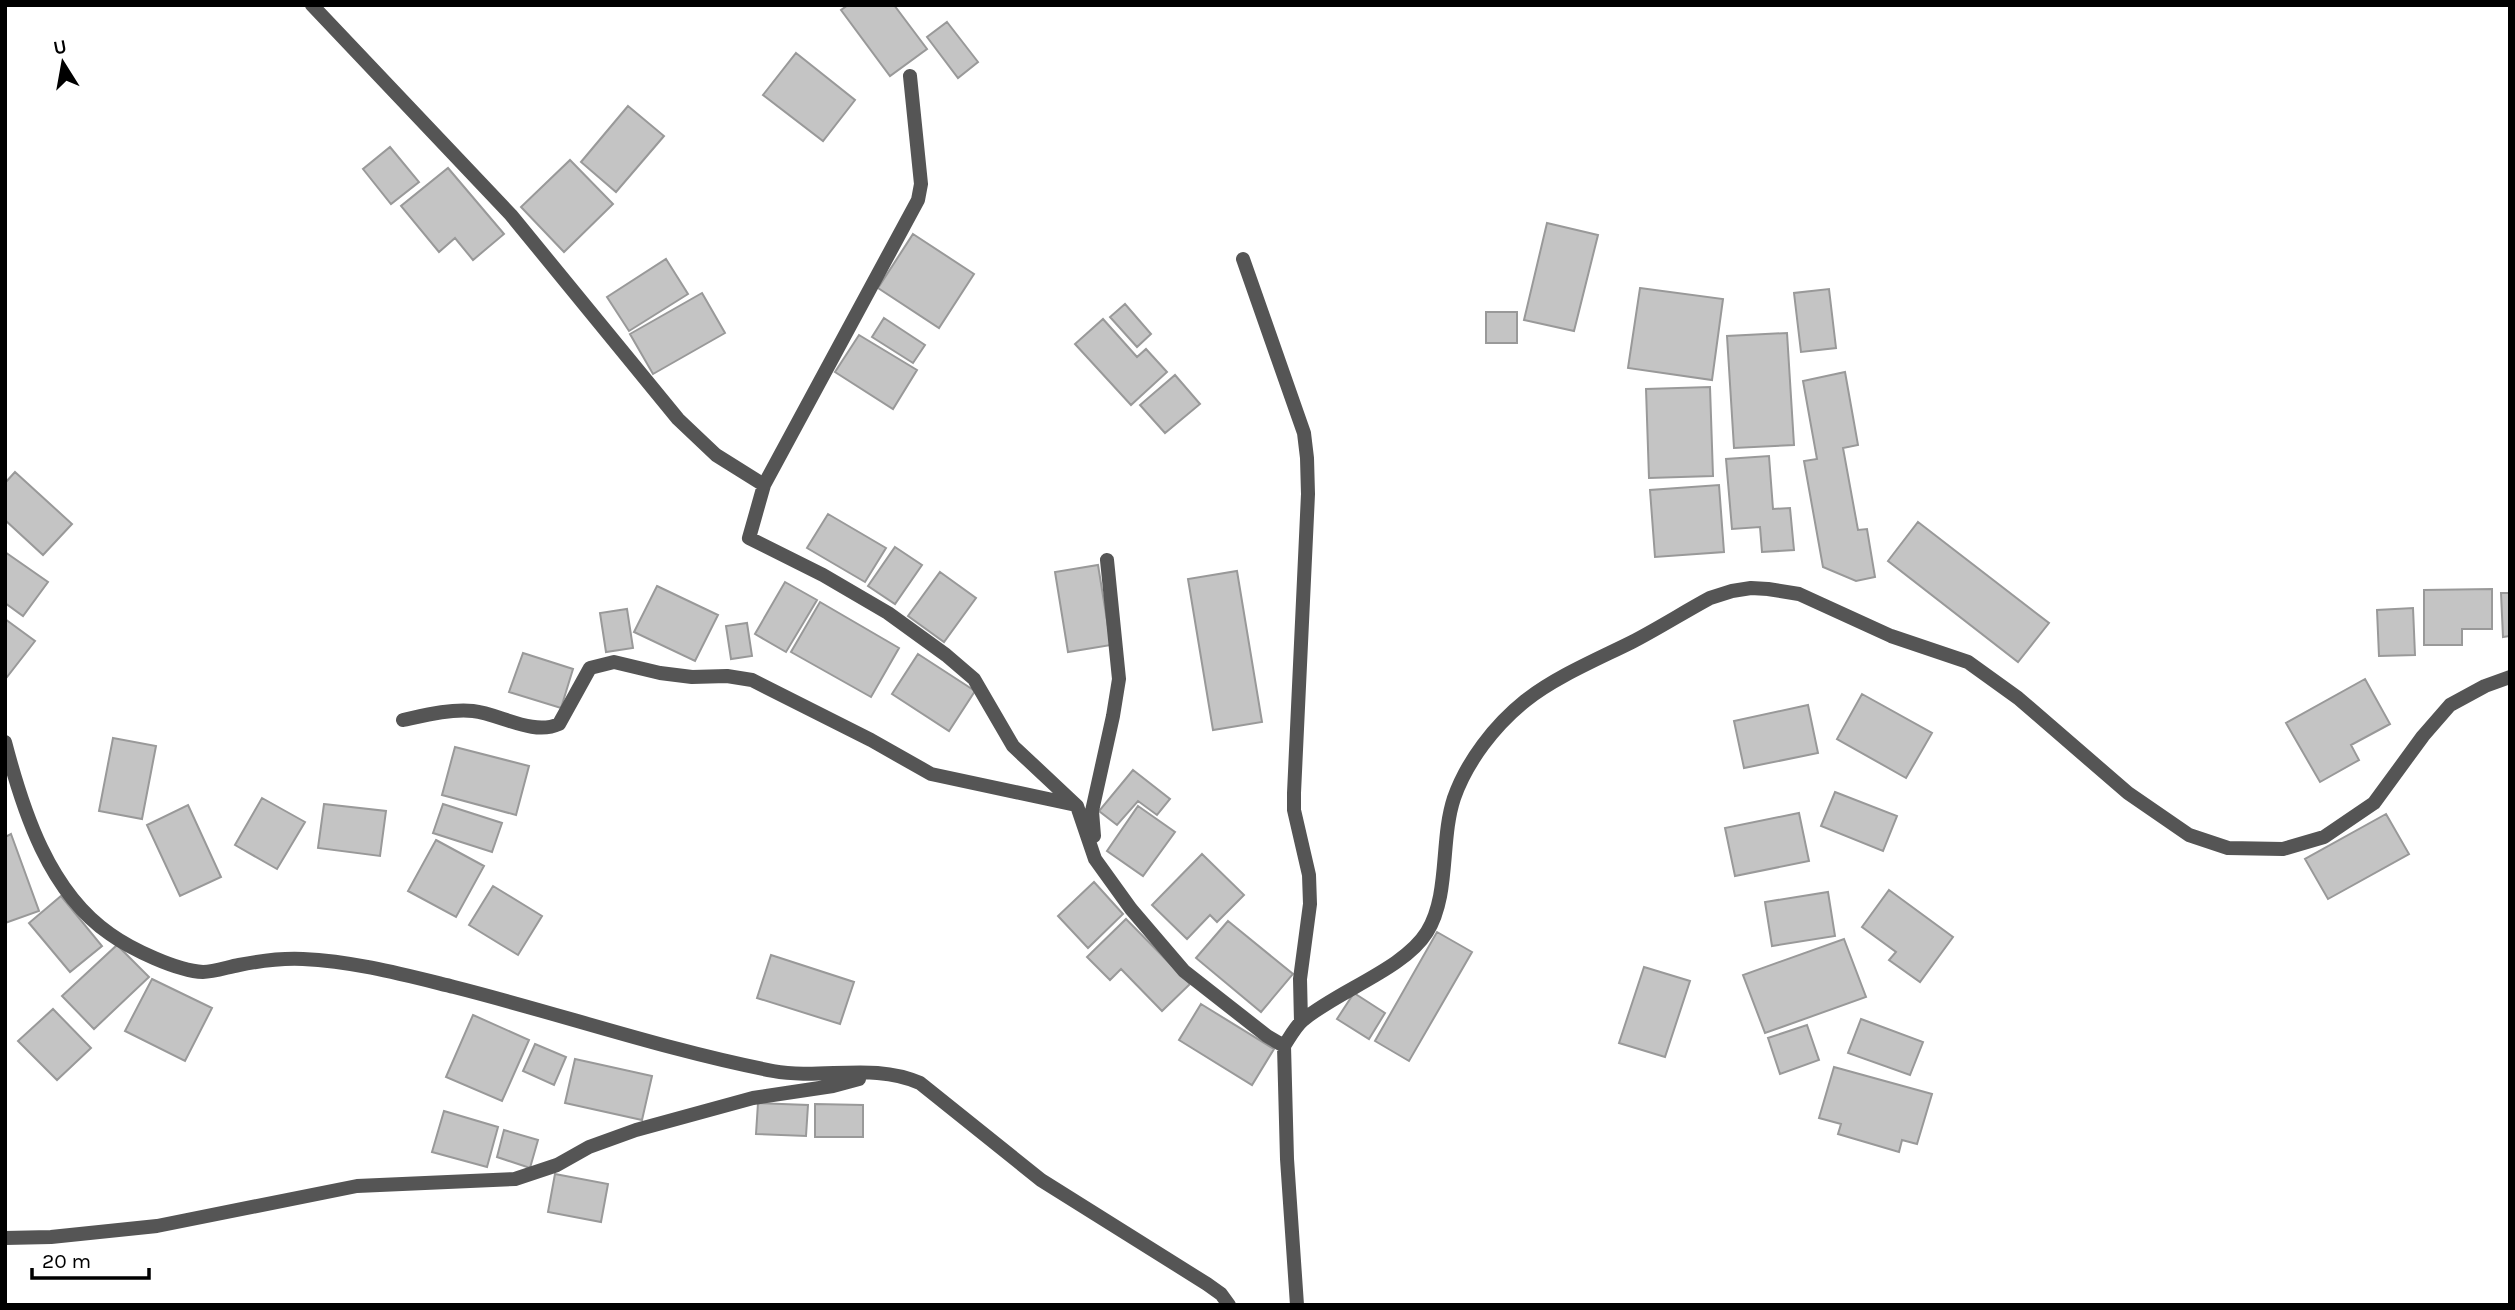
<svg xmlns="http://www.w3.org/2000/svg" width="2515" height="1310" viewBox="0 0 2515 1310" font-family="Karla,sans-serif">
  <rect width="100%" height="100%" fill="#fff"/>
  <path fill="#c4c4c4" stroke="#999" stroke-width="2" d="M 848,5 L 894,5 L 927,49 L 890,76 L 841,10 Z
    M 947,22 L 978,62 L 958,78 L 927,37 Z
    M 796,53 L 855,100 L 823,141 L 763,95 Z
    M 628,106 L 664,136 L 616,192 L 581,162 Z
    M 390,147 L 419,182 L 391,204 L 363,169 Z
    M 570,160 L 613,204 L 564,252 L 521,207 Z
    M 448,168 L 504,234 L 473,260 L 455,238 L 439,252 L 401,206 Z
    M 1547,223 L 1598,235 L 1574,331 L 1524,320 Z
    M 913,234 L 974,274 L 939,328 L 878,288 Z
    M 666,259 L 688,294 L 629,331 L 607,297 Z
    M 1640,288 L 1723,299 L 1712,380 L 1628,368 Z
    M 1829,289 L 1836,348 L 1801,352 L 1794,293 Z
    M 702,293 L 725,333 L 653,374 L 630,334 Z
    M 1125,304 L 1151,334 L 1137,347 L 1110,317 Z
    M 1486,312 L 1517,312 L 1517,343 L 1486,343 Z
    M 884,318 L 925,345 L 913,363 L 872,337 Z
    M 1103,319 L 1137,357 L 1146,349 L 1167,372 L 1131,405 L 1075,344 Z
    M 1787,333 L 1794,445 L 1734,448 L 1727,336 Z
    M 859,335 L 917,370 L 893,409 L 835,372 Z
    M 1845,372 L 1858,445 L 1843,448 L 1858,530 L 1867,529 L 1875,577 L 1856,581 L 1823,567 L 1804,461 L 1817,459 L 1803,381 Z
    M 1175,375 L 1200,404 L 1165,433 L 1140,405 Z
    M 1710,387 L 1713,476 L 1649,478 L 1646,389 Z
    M 1769,456 L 1773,509 L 1790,508 L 1794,550 L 1762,552 L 1760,527 L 1732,529 L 1726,459 Z
    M 15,472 L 72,524 L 43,555 L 5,520 L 5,483 Z
    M 1719,485 L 1724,552 L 1655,557 L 1650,490 Z
    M 828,514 L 886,548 L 865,582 L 807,548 Z
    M 1918,522 L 2049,623 L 2018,662 L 1888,561 Z
    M 895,547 L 922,565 L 895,604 L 868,586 Z
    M 5,552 L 48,582 L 23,616 L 5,603 Z
    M 1098,565 L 1111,645 L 1068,652 L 1055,572 Z
    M 1237,571 L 1262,722 L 1213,730 L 1188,579 Z
    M 940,572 L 976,598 L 944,642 L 908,616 Z
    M 785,582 L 817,600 L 786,652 L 755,634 Z
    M 657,586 L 718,615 L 695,661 L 634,632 Z
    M 2492,589 L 2492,629 L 2462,629 L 2462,645 L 2424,645 L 2424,590 Z
    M 2501,593 L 2510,593 L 2510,636 L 2503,637 Z
    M 820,602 L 899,648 L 871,697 L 791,652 Z
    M 2413,608 L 2415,655 L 2379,656 L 2377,610 Z
    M 627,609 L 633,648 L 606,652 L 600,613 Z
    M 5,619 L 35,641 L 7,677 L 5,676 Z
    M 747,623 L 752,656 L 731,659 L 726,626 Z
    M 523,653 L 573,669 L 561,708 L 509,692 Z
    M 918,654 L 975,691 L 949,731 L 892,694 Z
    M 2365,679 L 2390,724 L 2351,745 L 2359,760 L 2320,782 L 2286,723 Z
    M 1862,694 L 1932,733 L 1906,778 L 1837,739 Z
    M 1808,705 L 1818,753 L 1744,768 L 1734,721 Z
    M 113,738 L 156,746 L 142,819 L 99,811 Z
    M 455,747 L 529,766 L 516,815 L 442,795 Z
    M 1133,770 L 1170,799 L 1157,815 L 1138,801 L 1117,825 L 1099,811 Z
    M 1835,792 L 1897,816 L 1883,851 L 1821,826 Z
    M 262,798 L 305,822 L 277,869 L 235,845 Z
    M 324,804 L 386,811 L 380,856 L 318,848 Z
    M 443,804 L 502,823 L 492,852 L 433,833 Z
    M 188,805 L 221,877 L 180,896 L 147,825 Z
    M 1138,806 L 1175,832 L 1143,876 L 1107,851 Z
    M 1799,813 L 1809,861 L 1735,876 L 1725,828 Z
    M 2386,814 L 2409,854 L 2328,899 L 2305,859 Z
    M 11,834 L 39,911 L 5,923 L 5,837 Z
    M 436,840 L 484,866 L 456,917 L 408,891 Z
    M 1202,854 L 1244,895 L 1217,922 L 1210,915 L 1187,939 L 1152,905 Z
    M 1094,882 L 1123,914 L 1088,948 L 1058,916 Z
    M 493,886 L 542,916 L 518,955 L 469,925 Z
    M 1889,890 L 1953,937 L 1920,982 L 1889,960 L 1896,952 L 1862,927 Z
    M 1828,892 L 1835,936 L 1772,946 L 1765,902 Z
    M 61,896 L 102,946 L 70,972 L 29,923 Z
    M 1126,919 L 1190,984 L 1162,1011 L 1121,969 L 1110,980 L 1087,957 Z
    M 1228,921 L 1293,974 L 1261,1012 L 1196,958 Z
    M 1437,932 L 1472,952 L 1409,1061 L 1375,1041 Z
    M 1844,939 L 1866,997 L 1765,1033 L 1743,975 Z
    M 117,945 L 149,977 L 94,1029 L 62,996 Z
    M 771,955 L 854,982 L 840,1024 L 757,998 Z
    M 1644,967 L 1690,981 L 1665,1057 L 1619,1043 Z
    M 152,979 L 212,1008 L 185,1061 L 125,1031 Z
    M 1354,993 L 1385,1013 L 1369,1039 L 1337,1019 Z
    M 1201,1004 L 1274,1049 L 1252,1085 L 1179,1040 Z
    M 53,1009 L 91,1048 L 57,1080 L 18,1041 Z
    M 473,1015 L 529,1040 L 502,1101 L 446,1077 Z
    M 1861,1019 L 1923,1042 L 1910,1075 L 1848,1053 Z
    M 1807,1025 L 1819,1060 L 1780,1074 L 1768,1038 Z
    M 535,1044 L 566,1057 L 554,1085 L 523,1071 Z
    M 575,1059 L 652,1076 L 642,1120 L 565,1103 Z
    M 1834,1067 L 1932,1094 L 1917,1144 L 1902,1140 L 1899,1152 L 1838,1134 L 1841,1124 L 1819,1118 Z
    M 758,1103 L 808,1105 L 806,1136 L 756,1134 Z
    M 815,1104 L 863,1105 L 863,1137 L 815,1137 Z
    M 444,1111 L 498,1127 L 487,1167 L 432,1152 Z
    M 504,1130 L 538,1140 L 530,1168 L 497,1157 Z
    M 555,1174 L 608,1184 L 601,1222 L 548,1212 Z"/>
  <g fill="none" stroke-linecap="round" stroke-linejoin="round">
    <path stroke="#555" stroke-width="14" d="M 312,5 L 511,215 L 678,419 L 716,455 L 764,485 L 749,538 L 823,575 L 888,613 L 946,655 L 974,679 L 1013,746 L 1077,806 L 1095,859 L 1131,909 L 1184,971 L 1267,1036 L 1284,1046 L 1287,1159 L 1297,1305
      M 1243,259 L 1304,433 L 1307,458 L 1308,494 L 1294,793 L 1294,810 L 1309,875 L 1310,904 L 1300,979 L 1301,1022
      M 764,485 L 918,200 L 921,184 L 910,76
      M 403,720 C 426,715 449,709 473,711 C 500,714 533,736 559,724 L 590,668 L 614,662 L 660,673 L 692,677 L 727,676 L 752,680 L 871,740 L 931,774 L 1076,805
      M 5,742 C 23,811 49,892 110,934 C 131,949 177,971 203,972 C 214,972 228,967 239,965 C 259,961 282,958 303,959 C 353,961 405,975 454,987 C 561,1014 665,1050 773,1071 C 822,1080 873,1062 920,1083 L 1041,1180 L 1207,1284 L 1221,1294 L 1229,1305
      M 1094,836 L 1092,811 L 1113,716 L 1119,679 L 1107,560
      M 1284,1046 C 1290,1037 1295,1027 1303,1020 C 1339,990 1404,969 1427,932 C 1450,895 1440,840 1454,798 C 1467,761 1495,725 1525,701 C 1555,677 1598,659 1632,642 C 1659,628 1684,612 1710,598 L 1732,591 L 1751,588 L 1768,589 L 1799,594 L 1891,636 L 1968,662 L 2018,698 L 2128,793 L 2189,835 L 2228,848 L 2283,849 L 2324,837 L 2374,803 L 2423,736 L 2450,705 L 2485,686 L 2510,677
      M 5,1238 L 51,1237 L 157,1226 L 357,1186 L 515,1179 L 557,1165 L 589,1147 L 636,1130 L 753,1098 L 833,1086 L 859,1079"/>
  </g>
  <rect width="2515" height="1310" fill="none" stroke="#000000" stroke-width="14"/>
  <g transform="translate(63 63) rotate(349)" stroke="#ffffff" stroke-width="5" paint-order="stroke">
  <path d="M0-5L12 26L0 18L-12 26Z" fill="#000000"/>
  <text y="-10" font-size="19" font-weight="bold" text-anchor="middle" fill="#000000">U</text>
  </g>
  <path d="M32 1268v10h117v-10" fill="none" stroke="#000000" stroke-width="3.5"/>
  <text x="42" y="1268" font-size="21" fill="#000000" stroke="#ffffff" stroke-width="5" paint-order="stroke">20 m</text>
</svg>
